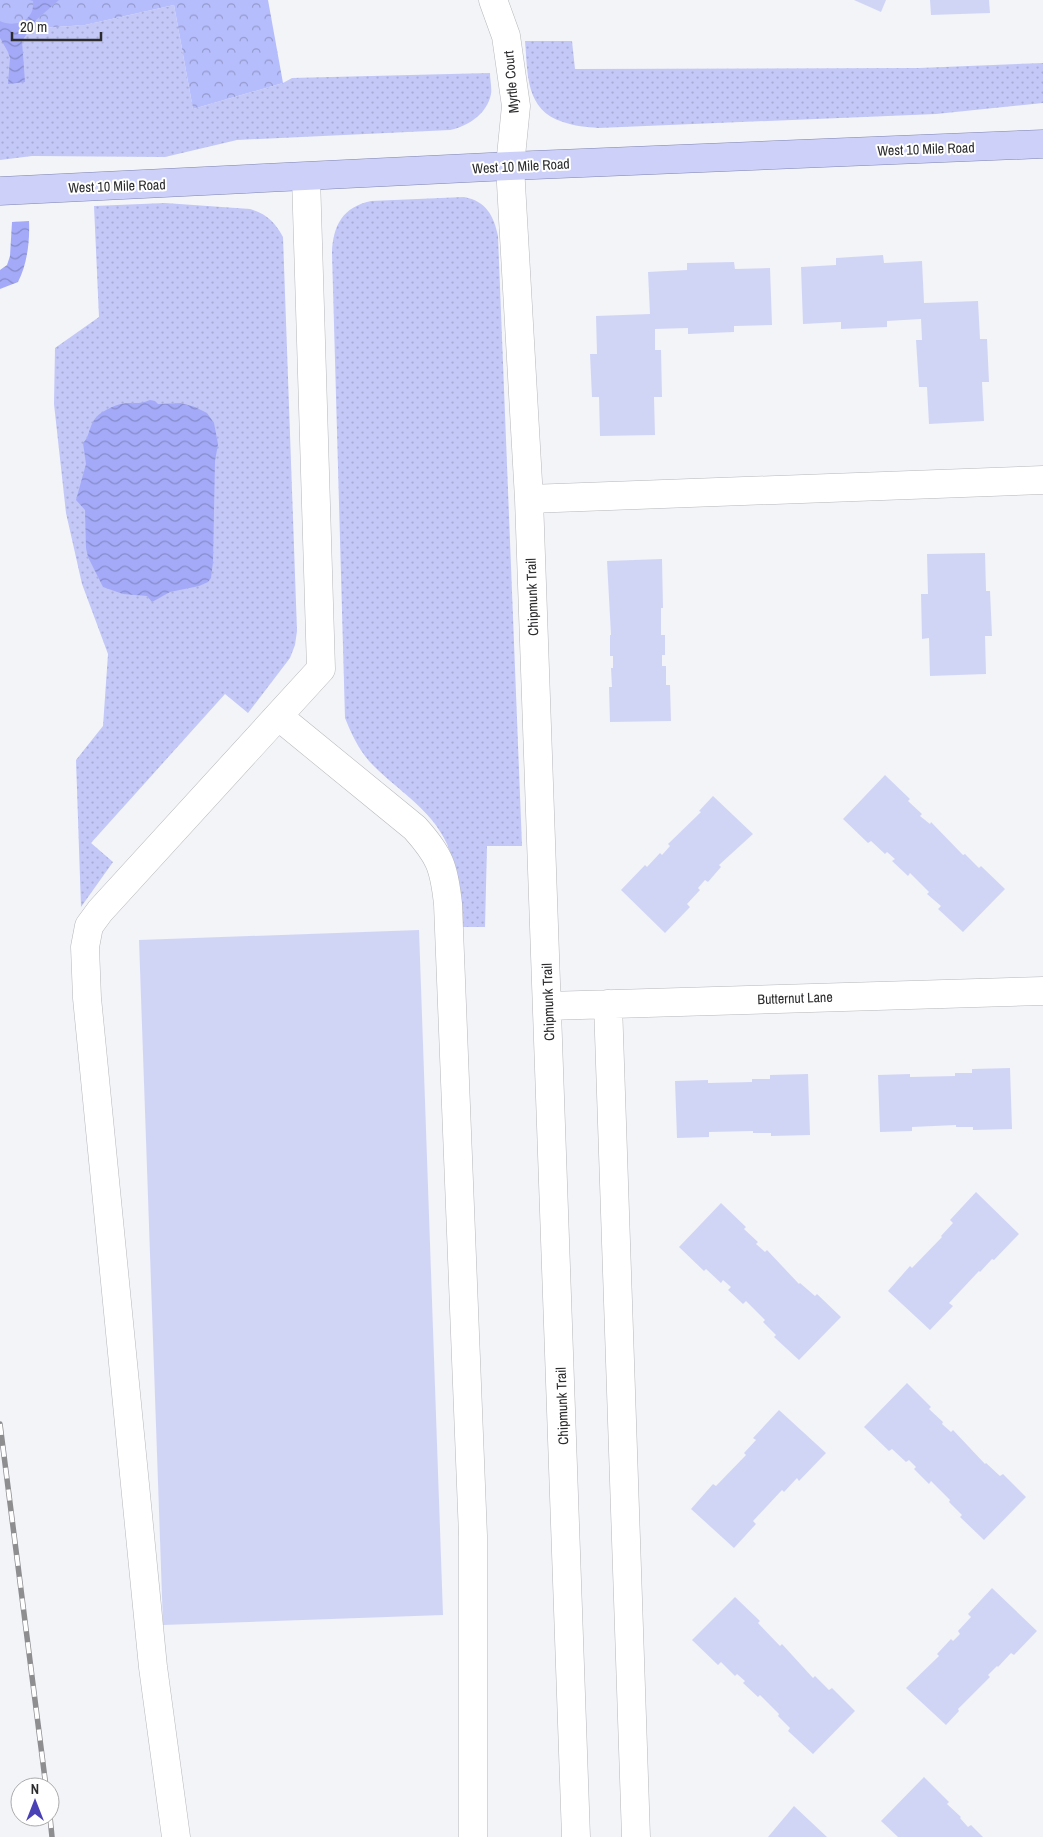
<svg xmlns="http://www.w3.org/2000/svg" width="1043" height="1837" viewBox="0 0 1043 1837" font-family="'Archivo Narrow',sans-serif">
  <defs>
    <pattern id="grass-dots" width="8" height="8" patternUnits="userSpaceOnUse" patternTransform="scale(1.25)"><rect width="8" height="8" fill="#c3c8f7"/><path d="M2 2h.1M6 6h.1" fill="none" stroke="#a8acd4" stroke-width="1.8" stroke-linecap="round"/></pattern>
    <pattern id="forest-crowns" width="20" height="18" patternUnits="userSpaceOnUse" patternTransform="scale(1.25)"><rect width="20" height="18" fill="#b6bdfc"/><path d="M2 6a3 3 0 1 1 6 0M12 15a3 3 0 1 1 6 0" fill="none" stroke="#949acc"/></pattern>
    <pattern id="water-waves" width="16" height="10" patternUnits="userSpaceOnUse" patternTransform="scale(1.25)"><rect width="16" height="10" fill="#a4aaf8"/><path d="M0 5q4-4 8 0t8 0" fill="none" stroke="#868bc9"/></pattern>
  </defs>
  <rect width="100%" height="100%" fill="#f3f4f8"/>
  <path fill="url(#grass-dots)" d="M 174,5 L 193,109 L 283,83 L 292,78 L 490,73 C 490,80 492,88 491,94 C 487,114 468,126 450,130 L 237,140 L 165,157 L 32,156 L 0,160 L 0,31 L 85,25 Z
    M 525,41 L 572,41 L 575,69 L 919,68 L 1043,63 L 1043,103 L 936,114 L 598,128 C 587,127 574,126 563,122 C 525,110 528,74 525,41 Z
    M 464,197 C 486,201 494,216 498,236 L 522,846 L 487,846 L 485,927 L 462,927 C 459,902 457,867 447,844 C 431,808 395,789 369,761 C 358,748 351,733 345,718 L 332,253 C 333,225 343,207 371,201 Z
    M 165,203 L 250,209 C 266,214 275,222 283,237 L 297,631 L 295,645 L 290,658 L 248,713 L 225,694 L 91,843 L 113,862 L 81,907 L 76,760 L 103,726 L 108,654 L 82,584 L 66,513 L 54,404 L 55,348 L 99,317 L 94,206 Z"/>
  <path fill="url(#forest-crowns)" d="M 0,0 L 268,0 L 283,83 L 193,109 L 174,5 L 85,25 L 0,31 Z"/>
  <path fill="url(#water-waves)" d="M 30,0 L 59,0 L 36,20 L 22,41 L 25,82 L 8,84 L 10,58 L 8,52 L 0,38 L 0,21 C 15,28 35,21 33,1 Z
    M 29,221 C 30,241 27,265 18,282 L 0,289 L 0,270 L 7,265 L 10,256 L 12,222 Z
    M 150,400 L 155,401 L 158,404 L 181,403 L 195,407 L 207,413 L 214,423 L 218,444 L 215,461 L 213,562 L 211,578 L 208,582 L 199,586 L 170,592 L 152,602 L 147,596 L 123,594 L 103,587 L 88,557 L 86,548 L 85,510 L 76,500 L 86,464 L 83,443 C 91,436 88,422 101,413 C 109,408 117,404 127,403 C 135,403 142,404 150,400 Z"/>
  <path fill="#d1d5f5" d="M 854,0 L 886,0 L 881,12 Z
    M 930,0 L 989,0 L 990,13 L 931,15 Z
    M 883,255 L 884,263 L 922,261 L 924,303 L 978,301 L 980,339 L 987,339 L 989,382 L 982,382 L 984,421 L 929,424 L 927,387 L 919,387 L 916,340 L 922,340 L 921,319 L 887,321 L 887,327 L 841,329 L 841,322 L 803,324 L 801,267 L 836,265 L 836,258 Z
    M 734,262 L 735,269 L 770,268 L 772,325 L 734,326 L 734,332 L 688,334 L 688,328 L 655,329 L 655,350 L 661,350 L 662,397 L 654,397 L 655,435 L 600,436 L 599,397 L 592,397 L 590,354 L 597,354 L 596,316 L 650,314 L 648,272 L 687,270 L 687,263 Z
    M 985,553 L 986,591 L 990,591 L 992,636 L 985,636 L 986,674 L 930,676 L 929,638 L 922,639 L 921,594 L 928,594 L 927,554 Z
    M 662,559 L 663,608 L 661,608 L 661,635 L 665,635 L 665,655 L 662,655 L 662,666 L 666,666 L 666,685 L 670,685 L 671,721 L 610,722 L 609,687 L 612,687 L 611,668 L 613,668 L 613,656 L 610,656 L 610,635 L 611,635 L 607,561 Z
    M 885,775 L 910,799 L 908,801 L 922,814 L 920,816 L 930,824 L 931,822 L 963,855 L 965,854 L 979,868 L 981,866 L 1005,889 L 963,932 L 938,909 L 941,906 L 927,894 L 929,892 L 910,873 L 908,876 L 892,861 L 895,859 L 887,852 L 885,854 L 871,841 L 868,843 L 843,819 Z
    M 713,796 L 753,834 L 719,865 L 721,867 L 708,882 L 705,880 L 698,888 L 700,890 L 687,904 L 690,907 L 665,933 L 621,890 L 645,865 L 647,867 L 660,853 L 662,855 L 670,846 L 668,844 L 701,812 L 699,811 Z
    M 419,930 L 443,1615 L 163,1625 L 139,940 Z
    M 1010,1068 L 1012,1129 L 973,1130 L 973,1127 L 956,1127 L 956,1125 L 912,1127 L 912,1131 L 880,1132 L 878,1075 L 910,1074 L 910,1077 L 955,1076 L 955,1073 L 972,1073 L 972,1069 Z
    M 808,1074 L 810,1135 L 771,1136 L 771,1133 L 753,1133 L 753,1131 L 709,1132 L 709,1137 L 677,1138 L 675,1081 L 708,1080 L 708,1083 L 752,1082 L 752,1079 L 770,1079 L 770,1075 Z
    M 976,1192 L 1019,1234 L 994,1260 L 992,1259 L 980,1272 L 979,1271 L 949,1303 L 953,1306 L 930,1330 L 888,1291 L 910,1266 L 912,1268 L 942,1237 L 941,1236 L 953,1223 L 950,1220 Z
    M 721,1203 L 746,1227 L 744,1229 L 758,1242 L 756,1244 L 765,1252 L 767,1250 L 799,1284 L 800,1283 L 815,1296 L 817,1294 L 841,1317 L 799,1360 L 774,1337 L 776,1335 L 763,1322 L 765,1320 L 746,1301 L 743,1304 L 728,1290 L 731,1287 L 723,1280 L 721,1283 L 706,1269 L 704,1271 L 679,1247 Z
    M 907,1383 L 931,1407 L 929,1409 L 943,1422 L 942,1424 L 951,1432 L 953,1430 L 985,1464 L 986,1463 L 1000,1476 L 1003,1474 L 1026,1497 L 984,1540 L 960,1517 L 962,1515 L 949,1502 L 950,1500 L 931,1481 L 929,1484 L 914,1469 L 916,1467 L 909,1460 L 906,1462 L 892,1449 L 889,1451 L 864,1427 Z
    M 779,1410 L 826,1453 L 799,1481 L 797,1478 L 784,1492 L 782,1490 L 753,1521 L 756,1524 L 734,1548 L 691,1509 L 713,1484 L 716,1486 L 746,1455 L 744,1453 L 756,1440 L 753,1438 Z
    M 992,1588 L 1037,1631 L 1014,1655 L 1011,1653 L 998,1667 L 997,1666 L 988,1675 L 990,1677 L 958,1709 L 959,1711 L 946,1725 L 906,1688 L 939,1656 L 937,1654 L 951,1639 L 953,1641 L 960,1634 L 958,1631 L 971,1617 L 968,1614 Z
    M 735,1597 L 760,1621 L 758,1623 L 780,1646 L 782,1644 L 813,1678 L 815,1676 L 829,1690 L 832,1688 L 855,1711 L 813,1754 L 788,1731 L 790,1728 L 778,1716 L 779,1714 L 760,1695 L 758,1697 L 743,1683 L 745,1681 L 737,1674 L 735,1676 L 721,1662 L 718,1665 L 692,1640 Z
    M 924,1777 L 949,1802 L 947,1804 L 961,1817 L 960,1818 L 968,1827 L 971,1825 L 983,1837 L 898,1837 L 881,1821 Z
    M 794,1806 L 827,1837 L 768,1837 Z"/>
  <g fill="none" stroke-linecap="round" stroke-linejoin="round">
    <g stroke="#b6b7ba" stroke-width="29">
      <path id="minor" d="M 493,0 L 506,36 L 516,106 L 510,166 L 529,499 L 576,1837
        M 529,499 L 1043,480
        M 278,716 L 415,828 C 440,856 444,867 448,904 L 473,1536 L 473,1837
        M 608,1004 L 636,1837
        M 548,1006 L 1043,991
        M 176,1837 L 153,1667 L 87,998 L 85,947 L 89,926 L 100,911 L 321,669 L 306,177"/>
    </g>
    <g stroke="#7f83b0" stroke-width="29">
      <path id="major" d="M 0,191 L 510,166 L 1043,144"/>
    </g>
    <use href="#minor" stroke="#fff" stroke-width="28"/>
    <use href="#major" stroke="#cdd1fa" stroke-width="28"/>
    <g stroke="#8e8e91" stroke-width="5.5">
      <path id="rail" d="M 0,1424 L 46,1787
        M 50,1817 L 52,1837"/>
    </g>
    <use href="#rail" stroke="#fff" stroke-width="4" stroke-dasharray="11" stroke-linecap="butt"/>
  </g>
  <g text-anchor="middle" stroke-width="4" stroke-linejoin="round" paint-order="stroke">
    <g font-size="14" fill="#2c2c2e" stroke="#fff">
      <text transform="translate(511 82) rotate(-95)" y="5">Myrtle Court</text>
      <text transform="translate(926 149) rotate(-2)" y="5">West 10 Mile Road</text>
      <text transform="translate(521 166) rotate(-3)" y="5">West 10 Mile Road</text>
      <text transform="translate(117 186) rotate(-2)" y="5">West 10 Mile Road</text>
      <text transform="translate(532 597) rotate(-92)" y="5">Chipmunk Trail</text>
      <text transform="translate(795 998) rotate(-2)" y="5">Butternut Lane</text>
      <text transform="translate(548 1002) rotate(-92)" y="5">Chipmunk Trail</text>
      <text transform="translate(562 1406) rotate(-92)" y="5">Chipmunk Trail</text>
    </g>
  </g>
  <g transform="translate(35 1802)"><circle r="24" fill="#ffffff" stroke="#ababab"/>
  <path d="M0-4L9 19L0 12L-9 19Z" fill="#4a41b7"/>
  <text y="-8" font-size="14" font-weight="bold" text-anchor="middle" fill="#2c2c2e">N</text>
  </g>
  <path d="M12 32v8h89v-8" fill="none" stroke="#2c2c2e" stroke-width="2.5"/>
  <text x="20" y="32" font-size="15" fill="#2c2c2e" stroke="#ffffff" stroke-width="4" paint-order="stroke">20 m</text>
</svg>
